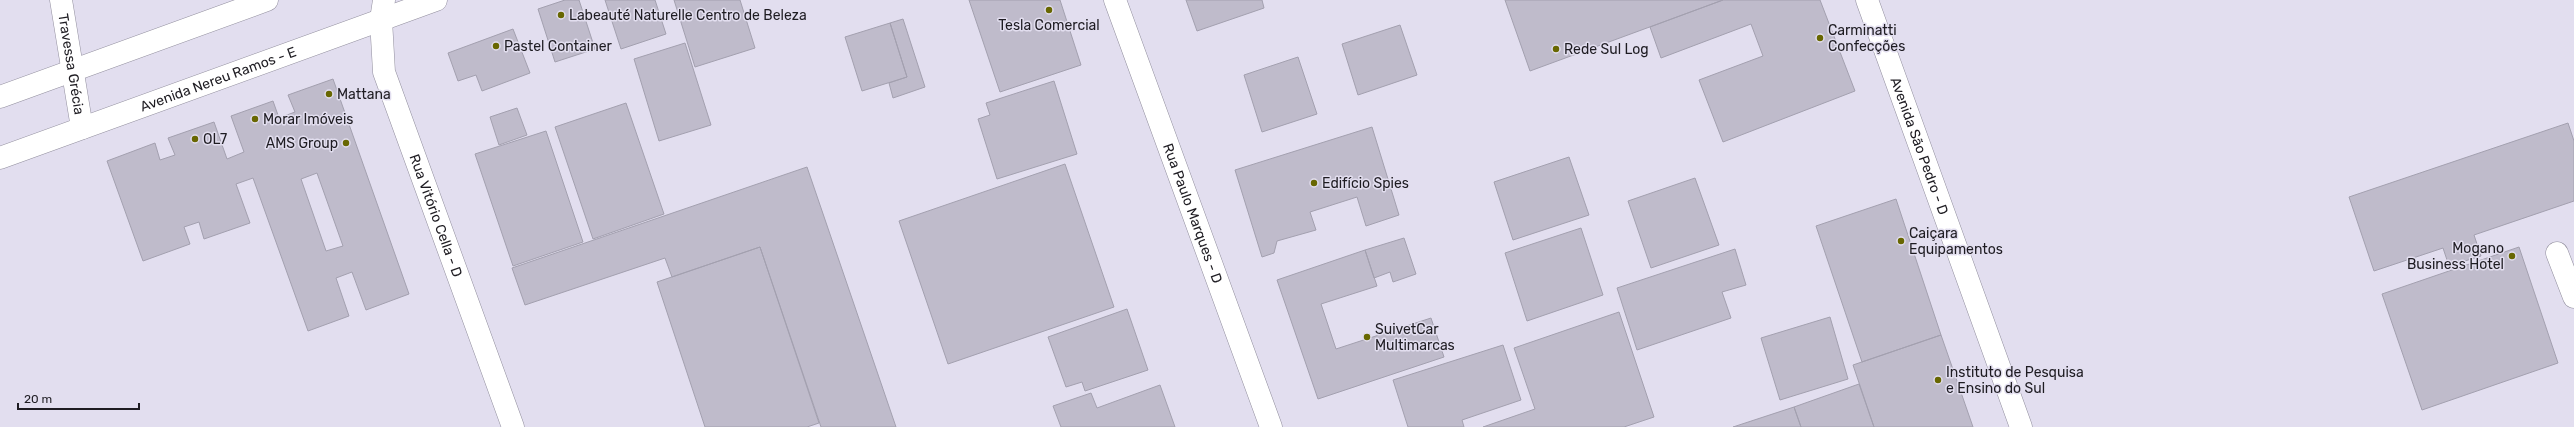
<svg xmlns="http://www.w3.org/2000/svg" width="2574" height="427" viewBox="0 0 2574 427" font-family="Rubik,sans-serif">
  <rect width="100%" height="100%" fill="#e2deef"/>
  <path fill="#bfbbcb" stroke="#a3a0af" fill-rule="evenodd" d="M 565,0 L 579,0 L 595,49 L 555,62 L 538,9 Z
    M 605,0 L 655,0 L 666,34 L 621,49 Z
    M 674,0 L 740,0 L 755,48 L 695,67 Z
    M 969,0 L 1060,0 L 1081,65 L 1000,92 Z
    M 1186,0 L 1262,0 L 1264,8 L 1197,31 Z
    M 1505,0 L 1723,0 L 1530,71 Z
    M 1723,0 L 1820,0 L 1855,91 L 1723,142 L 1699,80 L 1763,56 L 1751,24 L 1661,58 L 1650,27 Z
    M 903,19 L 925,87 L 893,98 L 889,83 L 907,77 L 890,23 Z
    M 890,23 L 907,77 L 862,91 L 845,37 Z
    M 1400,25 L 1417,75 L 1358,95 L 1342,44 Z
    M 513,29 L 530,73 L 482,91 L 476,75 L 458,81 L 448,53 Z
    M 685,43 L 711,125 L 659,141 L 634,59 Z
    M 1298,57 L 1317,114 L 1262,132 L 1244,75 Z
    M 333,79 L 409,294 L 366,310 L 352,272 L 336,278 L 349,316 L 308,331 L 253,178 L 236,184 L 250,223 L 204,239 L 199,222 L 184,227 L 190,244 L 143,261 L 107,161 L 155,143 L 160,160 L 175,155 L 168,138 L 214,122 L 227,159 L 244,152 L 231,116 L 273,101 L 279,118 L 295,112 L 288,95 ZM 317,173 L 343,246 L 326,251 L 301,179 Z
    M 1054,81 L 1077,154 L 997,179 L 978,119 L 990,115 L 986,103 Z
    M 626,103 L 664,214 L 593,239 L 555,127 Z
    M 517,108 L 527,135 L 499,145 L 490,117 Z
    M 2568,123 L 2574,141 L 2574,201 L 2474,235 L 2481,256 L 2449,266 L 2443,248 L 2374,271 L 2349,197 Z
    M 1372,127 L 1399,215 L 1366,226 L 1357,197 L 1310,212 L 1316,230 L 1277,241 L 1274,253 L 1262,257 L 1235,170 Z
    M 546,131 L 583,242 L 513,266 L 475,154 Z
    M 1569,157 L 1589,215 L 1513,240 L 1494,182 Z
    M 1065,164 L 1114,307 L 948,364 L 899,221 Z
    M 807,167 L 896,427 L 821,427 L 760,247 L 672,277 L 665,258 L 525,305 L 512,268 Z
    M 1695,178 L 1719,245 L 1651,268 L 1628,201 Z
    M 1896,199 L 1941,335 L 1862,362 L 1816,226 Z
    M 1581,228 L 1603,295 L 1527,321 L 1505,253 Z
    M 1404,238 L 1416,274 L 1393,282 L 1390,272 L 1374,278 L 1365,250 Z
    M 760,247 L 819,423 L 807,427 L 705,427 L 657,282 Z
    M 2519,247 L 2558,363 L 2422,410 L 2382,294 Z
    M 1735,249 L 1746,285 L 1722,292 L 1731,318 L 1637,350 L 1617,288 Z
    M 1365,250 L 1377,286 L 1321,304 L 1336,349 L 1431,318 L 1444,357 L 1318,399 L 1277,280 Z
    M 1127,309 L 1148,370 L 1085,391 L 1082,382 L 1066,387 L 1048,337 Z
    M 1619,312 L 1654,417 L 1624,427 L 1483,427 L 1535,409 L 1514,348 Z
    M 1830,317 L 1848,379 L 1780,400 L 1761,338 Z
    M 1941,335 L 1973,427 L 1874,427 L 1853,365 Z
    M 1503,345 L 1521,400 L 1462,420 L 1464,427 L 1408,427 L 1393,380 Z
    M 1859,384 L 1874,427 L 1801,427 L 1794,407 Z
    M 1160,385 L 1175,427 L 1061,427 L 1053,406 L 1091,393 L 1097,408 Z
    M 1794,407 L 1801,427 L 1733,427 Z"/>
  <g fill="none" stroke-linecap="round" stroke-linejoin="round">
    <g stroke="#918e9d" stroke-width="23">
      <g id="lane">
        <path id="s1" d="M 61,0 L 82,128"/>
        <path d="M 2557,253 L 2574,297"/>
      </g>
    </g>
    <g stroke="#918e9d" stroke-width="23">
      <g id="street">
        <path id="s2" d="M 384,0 L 381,20 L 384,72 L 513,427"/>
        <path id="s3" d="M 1115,0 L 1271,427"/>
      </g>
    </g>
    <g stroke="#918e9d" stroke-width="23">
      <g id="secondary">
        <path id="s4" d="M 1867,0 L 2021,427"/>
        <path d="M 0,97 L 267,0"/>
        <path id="s5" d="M 0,158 L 436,0"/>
      </g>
    </g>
    <use href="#lane" stroke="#fff" stroke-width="22"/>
    <use href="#street" stroke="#fff" stroke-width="22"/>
    <use href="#secondary" stroke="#fff" stroke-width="22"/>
  </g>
  <g fill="#686701" stroke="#e2deef" stroke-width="1.5">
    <circle cx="1049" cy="10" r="4"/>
    <circle cx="561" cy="15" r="4"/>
    <circle cx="1820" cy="38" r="4"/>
    <circle cx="496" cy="46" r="4"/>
    <circle cx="1556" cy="49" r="4"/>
    <circle cx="329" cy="94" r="4"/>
    <circle cx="255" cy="119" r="4"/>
    <circle cx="195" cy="139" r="4"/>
    <circle cx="346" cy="143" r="4"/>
    <circle cx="1314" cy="183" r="4"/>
    <circle cx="1901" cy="241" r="4"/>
    <circle cx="2512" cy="256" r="4"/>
    <circle cx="1367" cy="337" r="4"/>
    <circle cx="1938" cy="380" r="4"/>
  </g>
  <g text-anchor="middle" stroke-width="3" stroke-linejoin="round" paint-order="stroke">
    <g font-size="14" fill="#1e1c22" stroke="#e2deef" text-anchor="start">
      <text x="569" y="20">Labeauté Naturelle Centro de Beleza</text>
      <text x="1049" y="30" text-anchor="middle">Tesla Comercial</text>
      <text x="1828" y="35">Carminatti<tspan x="1828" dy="16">Confecções</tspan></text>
      <text x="504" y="51">Pastel Container</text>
      <text x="1564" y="54">Rede Sul Log</text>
      <text x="337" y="99">Mattana</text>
      <text x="263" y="124">Morar Imóveis</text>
      <text x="203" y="144">OL7</text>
      <text x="338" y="148" text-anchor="end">AMS Group</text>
      <text x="1322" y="188">Edifício Spies</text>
      <text x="1909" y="238">Caiçara<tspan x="1909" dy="16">Equipamentos</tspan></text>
      <text x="2504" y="253" text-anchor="end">Mogano<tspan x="2504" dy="16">Business Hotel</tspan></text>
      <text x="1375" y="334">SuivetCar<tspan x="1375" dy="16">Multimarcas</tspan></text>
      <text x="1946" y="377">Instituto de Pesquisa<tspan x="1946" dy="16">e Ensino do Sul</tspan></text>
    </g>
    <g font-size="14" fill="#1e1c22" stroke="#e2deef">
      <text dy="5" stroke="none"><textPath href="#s1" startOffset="65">Travessa Grécia</textPath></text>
      <text dy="5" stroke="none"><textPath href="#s5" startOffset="232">Avenida Nereu Ramos - E</textPath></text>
      <text dy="5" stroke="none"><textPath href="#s4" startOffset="155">Avenida São Pedro - D</textPath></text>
      <text dy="5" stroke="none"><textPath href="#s3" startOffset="227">Rua Paulo Marques - D</textPath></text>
      <text dy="5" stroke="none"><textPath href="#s2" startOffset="225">Rua Vitório Cella - D</textPath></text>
    </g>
  </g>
  <path d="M18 403v6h121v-6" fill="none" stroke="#1e1c22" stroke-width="2"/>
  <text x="24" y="403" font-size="12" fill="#1e1c22" stroke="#e2deef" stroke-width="3" paint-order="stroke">20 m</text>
</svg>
